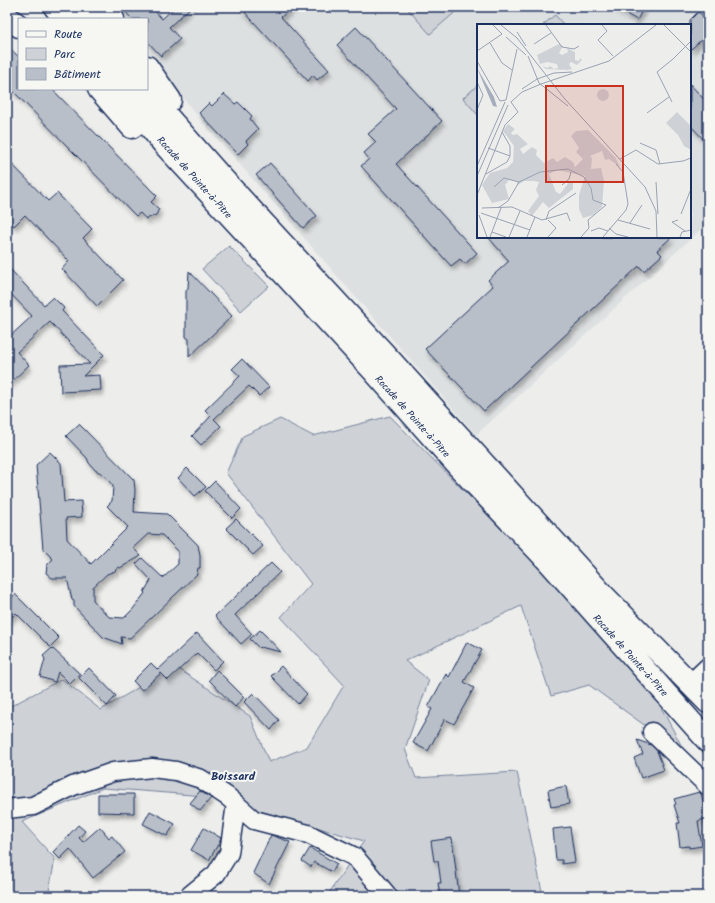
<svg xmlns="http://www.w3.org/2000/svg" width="715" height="903" viewBox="0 0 715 903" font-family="Kalam,sans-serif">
  <defs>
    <filter id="shadow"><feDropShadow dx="2.5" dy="4.5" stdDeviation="2" flood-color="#0004"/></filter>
  </defs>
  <rect width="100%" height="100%" fill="#edeeec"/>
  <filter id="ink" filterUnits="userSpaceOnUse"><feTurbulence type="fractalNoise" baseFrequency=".025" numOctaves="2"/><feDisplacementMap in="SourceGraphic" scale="8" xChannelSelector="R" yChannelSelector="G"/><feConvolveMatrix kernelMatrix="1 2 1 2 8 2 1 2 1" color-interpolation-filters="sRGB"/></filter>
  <g filter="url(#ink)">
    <path fill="#dde0e1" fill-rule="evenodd" d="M 111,7 L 708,7 L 708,223 L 476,435 L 194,112 L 147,53 L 147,19 L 120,19 ZM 478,25 L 690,25 L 690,237 L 478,237 Z"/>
    <path fill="#ced2d7" stroke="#74809a" d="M 406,7 L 461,7 L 430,34 Z
      M 555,15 L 564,25 L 543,25 Z
      M 478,85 L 478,115 L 463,98 Z
      M 229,246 L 269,286 L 241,311 L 202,269 Z
      M 390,416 L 641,670 L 687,756 L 589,685 L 551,696 L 521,606 L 405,661 L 429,680 L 405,749 L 416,778 L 517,772 L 543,896 L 327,896 L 364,841 L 236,804 L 230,798 L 103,788 L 22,822 L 55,859 L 48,896 L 7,896 L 7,708 L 62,679 L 101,710 L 174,666 L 250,716 L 269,762 L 307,747 L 344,685 L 281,617 L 311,584 L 226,473 L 243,436 L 280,419 L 313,436 Z"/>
    <path fill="#b9bfc8" stroke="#1b2f5e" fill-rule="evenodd" filter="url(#shadow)" d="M 121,7 L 151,7 L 162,19 L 175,7 L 191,7 L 169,27 L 180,39 L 161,56 L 147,41 L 147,19 L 132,19 Z
      M 240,7 L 293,7 L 281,17 L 329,70 L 317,80 L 313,75 L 308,81 Z
      M 614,7 L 644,7 L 637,20 Z
      M 698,12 L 708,19 L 708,34 L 690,50 L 690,20 Z
      M 356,27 L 442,121 L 396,164 L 477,253 L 465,264 L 460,259 L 451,266 L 361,166 L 369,159 L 364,153 L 376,142 L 368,134 L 396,109 L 337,45 Z
      M 7,46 L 19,57 L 19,89 L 52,89 L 157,196 L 151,202 L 159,209 L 156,215 L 146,219 L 140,213 L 136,216 L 13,91 L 7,84 Z
      M 690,84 L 708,104 L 708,144 L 690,125 Z
      M 224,94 L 235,104 L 238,102 L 252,116 L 250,119 L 258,129 L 246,141 L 248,144 L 238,154 L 199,113 L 209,103 L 212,106 Z
      M 7,159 L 48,201 L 57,193 L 92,229 L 83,238 L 123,280 L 97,306 L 62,269 L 69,261 L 25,215 L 14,226 L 7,218 Z
      M 270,163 L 317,216 L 303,228 L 256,175 Z
      M 488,237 L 672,237 L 657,250 L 662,255 L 644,271 L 639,266 L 484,411 L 425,349 L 493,286 L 488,280 L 509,261 Z
      M 7,266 L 44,305 L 53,297 L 64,308 L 62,311 L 104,355 L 83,376 L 100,375 L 101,390 L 61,392 L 60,365 L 90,364 L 50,322 L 17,352 L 29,365 L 7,386 L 7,339 L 32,316 L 7,290 Z
      M 189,271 L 232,316 L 189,357 L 189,339 L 186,337 L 186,291 L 188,288 Z
      M 242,359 L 269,387 L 259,396 L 249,386 L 214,419 L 221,426 L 201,445 L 192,436 L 211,416 L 205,410 L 240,376 L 232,369 Z
      M 79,424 L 134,480 L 135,490 L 134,512 L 167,514 L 198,545 L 200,555 L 200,568 L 198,568 L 197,574 L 130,638 L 121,637 L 122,644 L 103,637 L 74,606 L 74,601 L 72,600 L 67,578 L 52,578 L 46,573 L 47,565 L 53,559 L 43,549 L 36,465 L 50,452 L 61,463 L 64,502 L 81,501 L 82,517 L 66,518 L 67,539 L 91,564 L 128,527 L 107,506 L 112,501 L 113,486 L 103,474 L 95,470 L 89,463 L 87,458 L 66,436 ZM 148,534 L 162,535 L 178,551 L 178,564 L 163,578 L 142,558 L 136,564 L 151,580 L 144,592 L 145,593 L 133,609 L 124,618 L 109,617 L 93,600 L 93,587 L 107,574 L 115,571 L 118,567 L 120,568 L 141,556 L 133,548 Z
      M 187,468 L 206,487 L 195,496 L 178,478 Z
      M 215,481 L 241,509 L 232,518 L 205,491 Z
      M 236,519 L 263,546 L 253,555 L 226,528 Z
      M 271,563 L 280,572 L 235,615 L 252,634 L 241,644 L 215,616 Z
      M 15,594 L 59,638 L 50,647 L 16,613 L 7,622 L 7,603 Z
      M 260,630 L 265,635 L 281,652 L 260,647 L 259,648 L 250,639 Z
      M 197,633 L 223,661 L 214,670 L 197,653 L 168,680 L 161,673 L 142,690 L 133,681 L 151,663 L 158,670 Z
      M 467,642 L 482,650 L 464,682 L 474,688 L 454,724 L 445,719 L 428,751 L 413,743 L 432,709 L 428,707 L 446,674 L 449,677 Z
      M 52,648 L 80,674 L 70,684 L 58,672 L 55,682 L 40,677 L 45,659 L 43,656 Z
      M 281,666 L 307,694 L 298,704 L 271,676 Z
      M 89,668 L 116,696 L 107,706 L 79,678 Z
      M 217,670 L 244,697 L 235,707 L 209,680 Z
      M 253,693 L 279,720 L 271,730 L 244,702 Z
      M 637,740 L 651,745 L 657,751 L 664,770 L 641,778 L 634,758 L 643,754 Z
      M 566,786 L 569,804 L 551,807 L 548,790 Z
      M 200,791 L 211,798 L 200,811 L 190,803 Z
      M 699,792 L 701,794 L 708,816 L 708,818 L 698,821 L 702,846 L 689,848 L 689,846 L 680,847 L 677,823 L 680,823 L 674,805 L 676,804 L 674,799 Z
      M 98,794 L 134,794 L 134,813 L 98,812 Z
      M 150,811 L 175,824 L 167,836 L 143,824 Z
      M 78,825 L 85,831 L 79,838 L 83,842 L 100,827 L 109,838 L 112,836 L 125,852 L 93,878 L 70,849 L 60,859 L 53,852 Z
      M 570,827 L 575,862 L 562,864 L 562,860 L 556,860 L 553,829 Z
      M 204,828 L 221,838 L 220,841 L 209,860 L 191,850 Z
      M 271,835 L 290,842 L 269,884 L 253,873 Z
      M 452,838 L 459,896 L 440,896 L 438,883 L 441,883 L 438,861 L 434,861 L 431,841 Z
      M 310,848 L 337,864 L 332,872 L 314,862 L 311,867 L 302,861 Z"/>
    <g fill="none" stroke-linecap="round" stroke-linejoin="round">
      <g stroke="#1b2f5e" stroke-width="21">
        <path id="minor" d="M 690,684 L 708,667
          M 652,732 L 708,786
          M 7,809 L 33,806 L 73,786 L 113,772 L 152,768 L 176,771 L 201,779 L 228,797 L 254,820 L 308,834 L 355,857 L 388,896
          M 189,896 L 216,874 L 229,853 L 236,804"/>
      </g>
      <g stroke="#1b2f5e" stroke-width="25">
        <path id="highway" d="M 55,7 L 64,19
          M 79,7 L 88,19
          M 104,7 L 113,19
          M 7,17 L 19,26
          M 147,67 L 170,100
          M 99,89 L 132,127
          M 120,89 L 163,143 L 372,369 L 459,467 L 550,563 L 708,741
          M 145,89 L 167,116 L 220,176 L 389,359 L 602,594 L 708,702"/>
      </g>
      <use href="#minor" stroke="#f6f6f2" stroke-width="18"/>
      <use href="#highway" stroke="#f6f6f2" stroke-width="22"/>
    </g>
  </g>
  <g text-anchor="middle" stroke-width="4" stroke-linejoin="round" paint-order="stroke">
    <g font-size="10" fill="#1b2f5e" stroke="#f6f6f2">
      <text transform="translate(195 177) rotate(48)" y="4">Rocade de Pointe-à-Pitre</text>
      <text transform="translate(413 416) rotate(48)" y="4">Rocade de Pointe-à-Pitre</text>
      <text transform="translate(631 655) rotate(48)" y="4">Rocade de Pointe-à-Pitre</text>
    </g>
    <g font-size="12" font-weight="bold" fill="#1b2f5e" stroke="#f6f6f2">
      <text x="233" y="780">Boissard</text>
    </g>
  </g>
  <g transform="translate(477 24)">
    <rect width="214" height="214" fill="#edeeec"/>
    <path d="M 82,20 L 86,22 L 82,29 L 85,31 L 91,28 L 90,24 L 98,28 L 98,36 L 102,37 L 103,34 L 105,36 L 100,41 L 94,38 L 92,40 L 95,45 L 91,46 L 69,45 L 65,42 L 71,44 L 73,42 L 77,45 L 81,44 L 80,40 L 70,38 L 63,40 L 60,31 ZM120 71a6 6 0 1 1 12 0a6 6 0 1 1-12 0ZM 200,88 L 214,102 L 214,126 L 207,122 L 201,111 L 189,99 ZM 31,100 L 38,105 L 34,109 L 36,111 L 40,110 L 51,120 L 43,125 L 46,130 L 55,123 L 60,126 L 59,131 L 67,139 L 76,134 L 80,138 L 88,133 L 96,138 L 98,143 L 106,135 L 99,128 L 102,124 L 94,112 L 99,107 L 111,106 L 138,133 L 143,143 L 132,135 L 128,136 L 125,127 L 113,132 L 115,134 L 114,145 L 124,144 L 127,157 L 125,183 L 116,191 L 106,194 L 102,185 L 102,171 L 108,152 L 80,146 L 72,150 L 79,168 L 83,170 L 93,157 L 96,159 L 96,165 L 72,184 L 66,178 L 55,192 L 51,187 L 62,172 L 59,166 L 62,158 L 56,157 L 47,157 L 41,161 L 40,158 L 32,156 L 28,161 L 32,175 L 15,179 L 5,161 L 13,149 L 30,144 L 36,138 L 37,122 L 26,107 Z" fill="#ced2d7"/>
    <path d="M 0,44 L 17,73 L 20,83 L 16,82 Z" fill="#a5acbc"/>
    <path fill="none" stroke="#99a2b3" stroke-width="1" d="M 16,1 L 25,10M 24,1 L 40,14 L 87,74 L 168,163 L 179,187 L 180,213M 69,1 L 85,23 L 97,25 L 102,22M 125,1 L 130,7 L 121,16 L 136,32M 187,1 L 214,28M 40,8 L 49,22M 29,13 L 49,31M 13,19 L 25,39 L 35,46M 57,20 L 74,9M 0,27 L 25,10M 51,32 L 62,59 L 91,82M 0,37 L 23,77 L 29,76M 60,55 L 77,49 L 95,48M 0,58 L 6,71 L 0,86M 64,60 L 132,37 L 179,1M 45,65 L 60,55M 29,76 L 40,25M 34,78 L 45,68 L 64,60M 195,78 L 180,48 L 196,35 L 214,17M 170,89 L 192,73M 163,119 L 179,126 L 183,140M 11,124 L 33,132M 143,135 L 159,126 L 181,140 L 206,137 L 214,134M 0,142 L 28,78M 9,150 L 30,138 L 33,132 L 33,122 L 25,108M 0,152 L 31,81M 179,158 L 181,190M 85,161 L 92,155 L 94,148M 17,163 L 27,154 L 42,158M 0,171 L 28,101 L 41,88 L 34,78M 5,184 L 35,183 L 65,196 L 90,189 L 93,197M 21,184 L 31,177 L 42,158 L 63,148 L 91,145 L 107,153 L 114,164 L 116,176 L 129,181 L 111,196 L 112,204 L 104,213M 4,189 L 53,206M 204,190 L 214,165M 2,191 L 10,213M 69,196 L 72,187 L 99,169M 141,196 L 173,205M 201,196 L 195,198 L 208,207M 153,199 L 165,181M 132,204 L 139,210 L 151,213M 114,207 L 122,204 L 131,207M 15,208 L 29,213M 13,213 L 24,184M 32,213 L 43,187M 50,213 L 58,193M 71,213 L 79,204 L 71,196M 126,213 L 149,186 L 151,180 L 146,148 L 139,140M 203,213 L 205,208 L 214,206"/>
    <path fill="#c8321e" fill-opacity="0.15" stroke="#c8321e" stroke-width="2" d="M 69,62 L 146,62 L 146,158 L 69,158 Z"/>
    <rect width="214" height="214" fill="none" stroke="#1b2f5e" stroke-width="2"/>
  </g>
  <rect width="715" height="903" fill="none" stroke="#f6f6f2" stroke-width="24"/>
  <rect x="12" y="12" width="691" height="879" fill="none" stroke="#1b2f5e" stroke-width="1.5" filter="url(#ink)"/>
  <rect x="18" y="18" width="130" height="72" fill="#f6f6f2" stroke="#9ea6b7"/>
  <rect x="26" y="31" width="20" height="6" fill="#f6f6f2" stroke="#9ea6b7"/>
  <text x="54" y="38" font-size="12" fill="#1b2f5e">Route</text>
  <rect x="26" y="48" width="20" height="12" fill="#ced2d7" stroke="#9ea6b7"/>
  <text x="54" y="58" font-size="12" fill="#1b2f5e">Parc</text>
  <rect x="26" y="68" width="20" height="12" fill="#b9bfc8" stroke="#9ea6b7"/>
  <text x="54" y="78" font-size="12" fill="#1b2f5e">Bâtiment</text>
</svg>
